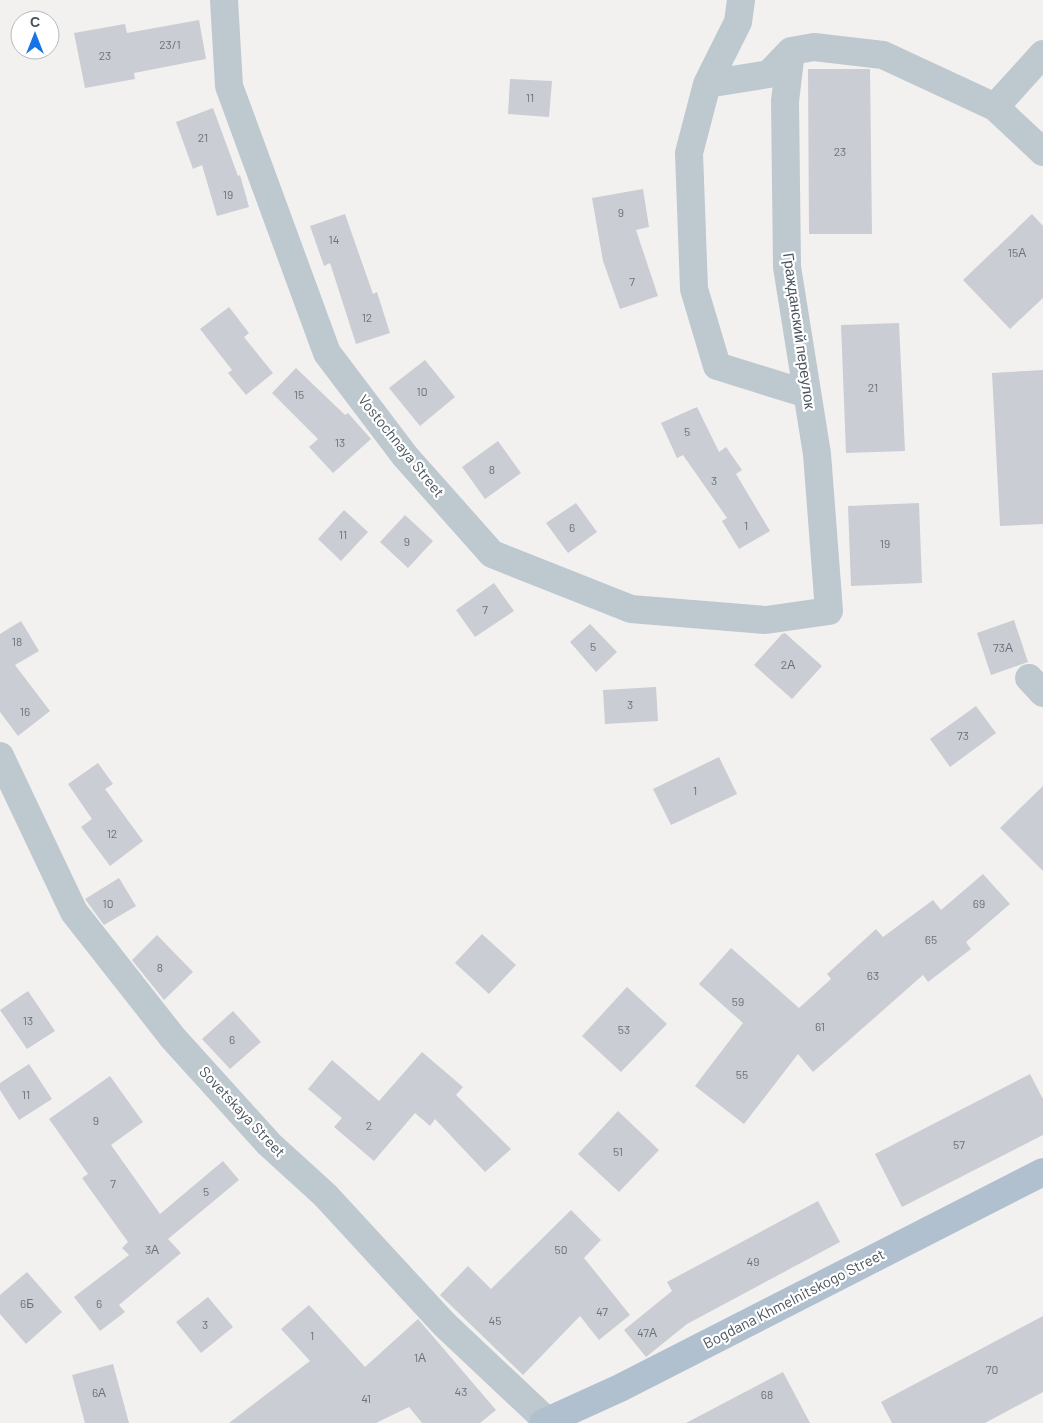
<svg xmlns="http://www.w3.org/2000/svg" width="1043" height="1423" viewBox="0 0 1043 1423" font-family="Barlow,sans-serif">
  <rect width="100%" height="100%" fill="#f3f0f0"/>
  <path fill="#cacdd3" d="M 199,20 L 206,59 L 134,73 L 135,79 L 85,88 L 74,33 L 125,24 L 127,33 Z
    M 808,69 L 870,69 L 872,234 L 809,234 Z
    M 510,79 L 552,81 L 549,117 L 508,114 Z
    M 213,108 L 238,176 L 240,175 L 249,207 L 217,216 L 202,165 L 193,169 L 176,122 Z
    M 643,189 L 649,227 L 636,230 L 658,296 L 620,309 L 603,261 L 592,198 Z
    M 345,214 L 373,294 L 377,292 L 390,333 L 356,344 L 330,263 L 324,266 L 310,226 Z
    M 1032,214 L 1043,226 L 1043,298 L 1010,329 L 963,280 Z
    M 229,307 L 249,333 L 244,337 L 273,373 L 246,395 L 228,373 L 232,370 L 200,329 Z
    M 899,323 L 905,451 L 846,453 L 841,325 Z
    M 425,360 L 455,397 L 420,426 L 389,388 Z
    M 296,368 L 345,415 L 348,413 L 371,439 L 333,473 L 309,447 L 318,439 L 272,393 Z
    M 1043,370 L 1043,524 L 1000,526 L 992,373 Z
    M 697,407 L 719,452 L 726,447 L 742,470 L 736,474 L 770,531 L 739,549 L 722,521 L 727,518 L 683,455 L 677,458 L 661,423 Z
    M 498,441 L 521,473 L 485,499 L 462,467 Z
    M 576,503 L 597,532 L 568,553 L 546,523 Z
    M 919,503 L 922,583 L 851,586 L 848,506 Z
    M 344,510 L 368,532 L 341,561 L 318,539 Z
    M 405,515 L 433,541 L 408,568 L 380,542 Z
    M 494,583 L 514,611 L 475,637 L 456,610 Z
    M 1014,620 L 1028,662 L 991,675 L 977,633 Z
    M 21,621 L 39,651 L 15,665 L 50,711 L 18,736 L 0,712 L 0,634 Z
    M 590,624 L 617,652 L 596,672 L 570,642 Z
    M 785,633 L 822,666 L 792,699 L 754,665 L 782,634 Z
    M 656,687 L 658,721 L 605,724 L 603,690 Z
    M 976,706 L 996,733 L 950,767 L 930,739 Z
    M 719,757 L 737,794 L 671,825 L 653,789 Z
    M 98,763 L 113,784 L 105,789 L 143,841 L 110,866 L 81,827 L 92,819 L 68,784 Z
    M 1043,786 L 1043,871 L 1000,828 Z
    M 983,874 L 1010,904 L 966,942 L 971,949 L 928,982 L 923,975 L 813,1072 L 798,1054 L 744,1124 L 695,1086 L 743,1023 L 699,984 L 731,948 L 799,1008 L 831,979 L 827,974 L 876,929 L 883,937 L 933,900 L 941,910 Z
    M 119,878 L 136,906 L 104,925 L 85,899 Z
    M 482,934 L 516,965 L 489,994 L 455,963 Z
    M 157,935 L 193,972 L 164,1000 L 132,960 Z
    M 627,987 L 667,1024 L 621,1072 L 582,1036 Z
    M 28,991 L 55,1031 L 27,1049 L 0,1010 Z
    M 233,1011 L 261,1042 L 230,1069 L 202,1039 Z
    M 422,1052 L 463,1087 L 456,1095 L 511,1149 L 485,1172 L 435,1119 L 430,1126 L 415,1113 L 374,1161 L 334,1127 L 342,1118 L 308,1089 L 332,1060 L 379,1101 Z
    M 29,1064 L 52,1099 L 19,1120 L 0,1090 L 0,1083 Z
    M 1030,1074 L 1043,1099 L 1043,1135 L 902,1207 L 875,1154 Z
    M 110,1076 L 143,1122 L 111,1145 L 160,1214 L 223,1161 L 239,1180 L 168,1239 L 181,1253 L 119,1305 L 125,1312 L 100,1331 L 74,1297 L 129,1255 L 122,1248 L 128,1242 L 82,1178 L 88,1174 L 49,1119 Z
    M 618,1111 L 659,1150 L 619,1192 L 578,1154 Z
    M 818,1201 L 840,1242 L 687,1324 L 646,1357 L 624,1330 L 672,1291 L 667,1282 Z
    M 571,1210 L 601,1240 L 584,1258 L 630,1315 L 599,1340 L 580,1316 L 523,1375 L 440,1295 L 468,1266 L 491,1289 Z
    M 27,1272 L 62,1312 L 26,1344 L 0,1314 L 0,1295 Z
    M 208,1297 L 233,1327 L 201,1353 L 176,1322 Z
    M 309,1305 L 365,1367 L 418,1319 L 496,1410 L 480,1423 L 422,1423 L 409,1407 L 376,1423 L 229,1423 L 310,1361 L 281,1329 Z
    M 1043,1316 L 1043,1392 L 985,1423 L 892,1423 L 881,1402 Z
    M 113,1364 L 129,1423 L 85,1423 L 72,1375 Z
    M 783,1372 L 810,1423 L 686,1423 Z"/>
  <g fill="none" stroke-linecap="round" stroke-linejoin="round">
    <path stroke="#bec8cf" stroke-width="28" d="M 224,0 L 229,86 L 327,353 L 405,456 L 492,554 L 631,609 L 766,620 L 829,611 L 817,454 L 787,267 L 785,101 L 791,51 L 814,47 L 883,55 L 995,107 L 1043,152
      M 741,0 L 738,22 L 707,84 L 769,74 L 791,51
      M 707,84 L 689,153 L 694,289 L 717,366 L 807,394
      M 995,107 L 1043,54
      M 1029,678 L 1043,693
      M 0,756 L 74,912 L 173,1038 L 269,1144 L 325,1195 L 444,1324 L 547,1421"/>
    <path stroke="#b0c0cf" stroke-width="28" d="M 543,1423 L 620,1388 L 1043,1172"/>
  </g>
  <g text-anchor="middle" stroke-width="4.5" stroke-linejoin="round" paint-order="stroke">
    <g font-size="12" fill="#68727b">
      <text x="170" y="49">23/1</text>
      <text x="105" y="60">23</text>
      <text x="530" y="102">11</text>
      <text x="203" y="142">21</text>
      <text x="840" y="156">23</text>
      <text x="228" y="199">19</text>
      <text x="621" y="217">9</text>
      <text x="334" y="244">14</text>
      <text x="1017" y="257">15А</text>
      <text x="632" y="286">7</text>
      <text x="367" y="322">12</text>
      <text x="873" y="392">21</text>
      <text x="422" y="396">10</text>
      <text x="299" y="399">15</text>
      <text x="687" y="436">5</text>
      <text x="340" y="447">13</text>
      <text x="492" y="474">8</text>
      <text x="714" y="485">3</text>
      <text x="746" y="530">1</text>
      <text x="572" y="532">6</text>
      <text x="343" y="539">11</text>
      <text x="407" y="546">9</text>
      <text x="885" y="548">19</text>
      <text x="485" y="614">7</text>
      <text x="17" y="646">18</text>
      <text x="593" y="651">5</text>
      <text x="1003" y="652">73А</text>
      <text x="788" y="669">2А</text>
      <text x="630" y="709">3</text>
      <text x="25" y="716">16</text>
      <text x="963" y="740">73</text>
      <text x="695" y="795">1</text>
      <text x="112" y="838">12</text>
      <text x="108" y="908">10</text>
      <text x="979" y="908">69</text>
      <text x="931" y="944">65</text>
      <text x="160" y="972">8</text>
      <text x="873" y="980">63</text>
      <text x="738" y="1006">59</text>
      <text x="28" y="1025">13</text>
      <text x="820" y="1031">61</text>
      <text x="624" y="1034">53</text>
      <text x="232" y="1044">6</text>
      <text x="742" y="1079">55</text>
      <text x="26" y="1099">11</text>
      <text x="96" y="1125">9</text>
      <text x="369" y="1130">2</text>
      <text x="959" y="1149">57</text>
      <text x="618" y="1156">51</text>
      <text x="113" y="1188">7</text>
      <text x="206" y="1196">5</text>
      <text x="152" y="1254">3А</text>
      <text x="561" y="1254">50</text>
      <text x="753" y="1266">49</text>
      <text x="27" y="1308">6Б</text>
      <text x="99" y="1308">6</text>
      <text x="602" y="1316">47</text>
      <text x="495" y="1325">45</text>
      <text x="205" y="1329">3</text>
      <text x="647" y="1337">47А</text>
      <text x="312" y="1340">1</text>
      <text x="420" y="1362">1А</text>
      <text x="992" y="1374">70</text>
      <text x="461" y="1396">43</text>
      <text x="99" y="1397">6А</text>
      <text x="767" y="1399">68</text>
      <text x="366" y="1403">41</text>
    </g>
    <g font-size="15" fill="#48545e" stroke="#fff">
      <text transform="translate(799 331) rotate(82)" y="5">Гражданский переулок</text>
      <text transform="translate(401 446) rotate(51)" y="5">Vostochnaya Street</text>
      <text transform="translate(242 1112) rotate(47)" y="5">Sovetskaya Street</text>
      <text transform="translate(794 1299) rotate(-27)" y="5">Bogdana Khmelnitskogo Street</text>
    </g>
  </g>
  <g transform="translate(35 35)"><circle r="24" fill="#ffffff" stroke="#b6bbbf"/>
  <path d="M0-4L9 19L0 12L-9 19Z" fill="#1773e6"/>
  <text y="-8" font-size="14" font-weight="bold" text-anchor="middle" fill="#48545e">С</text>
  </g>
</svg>
